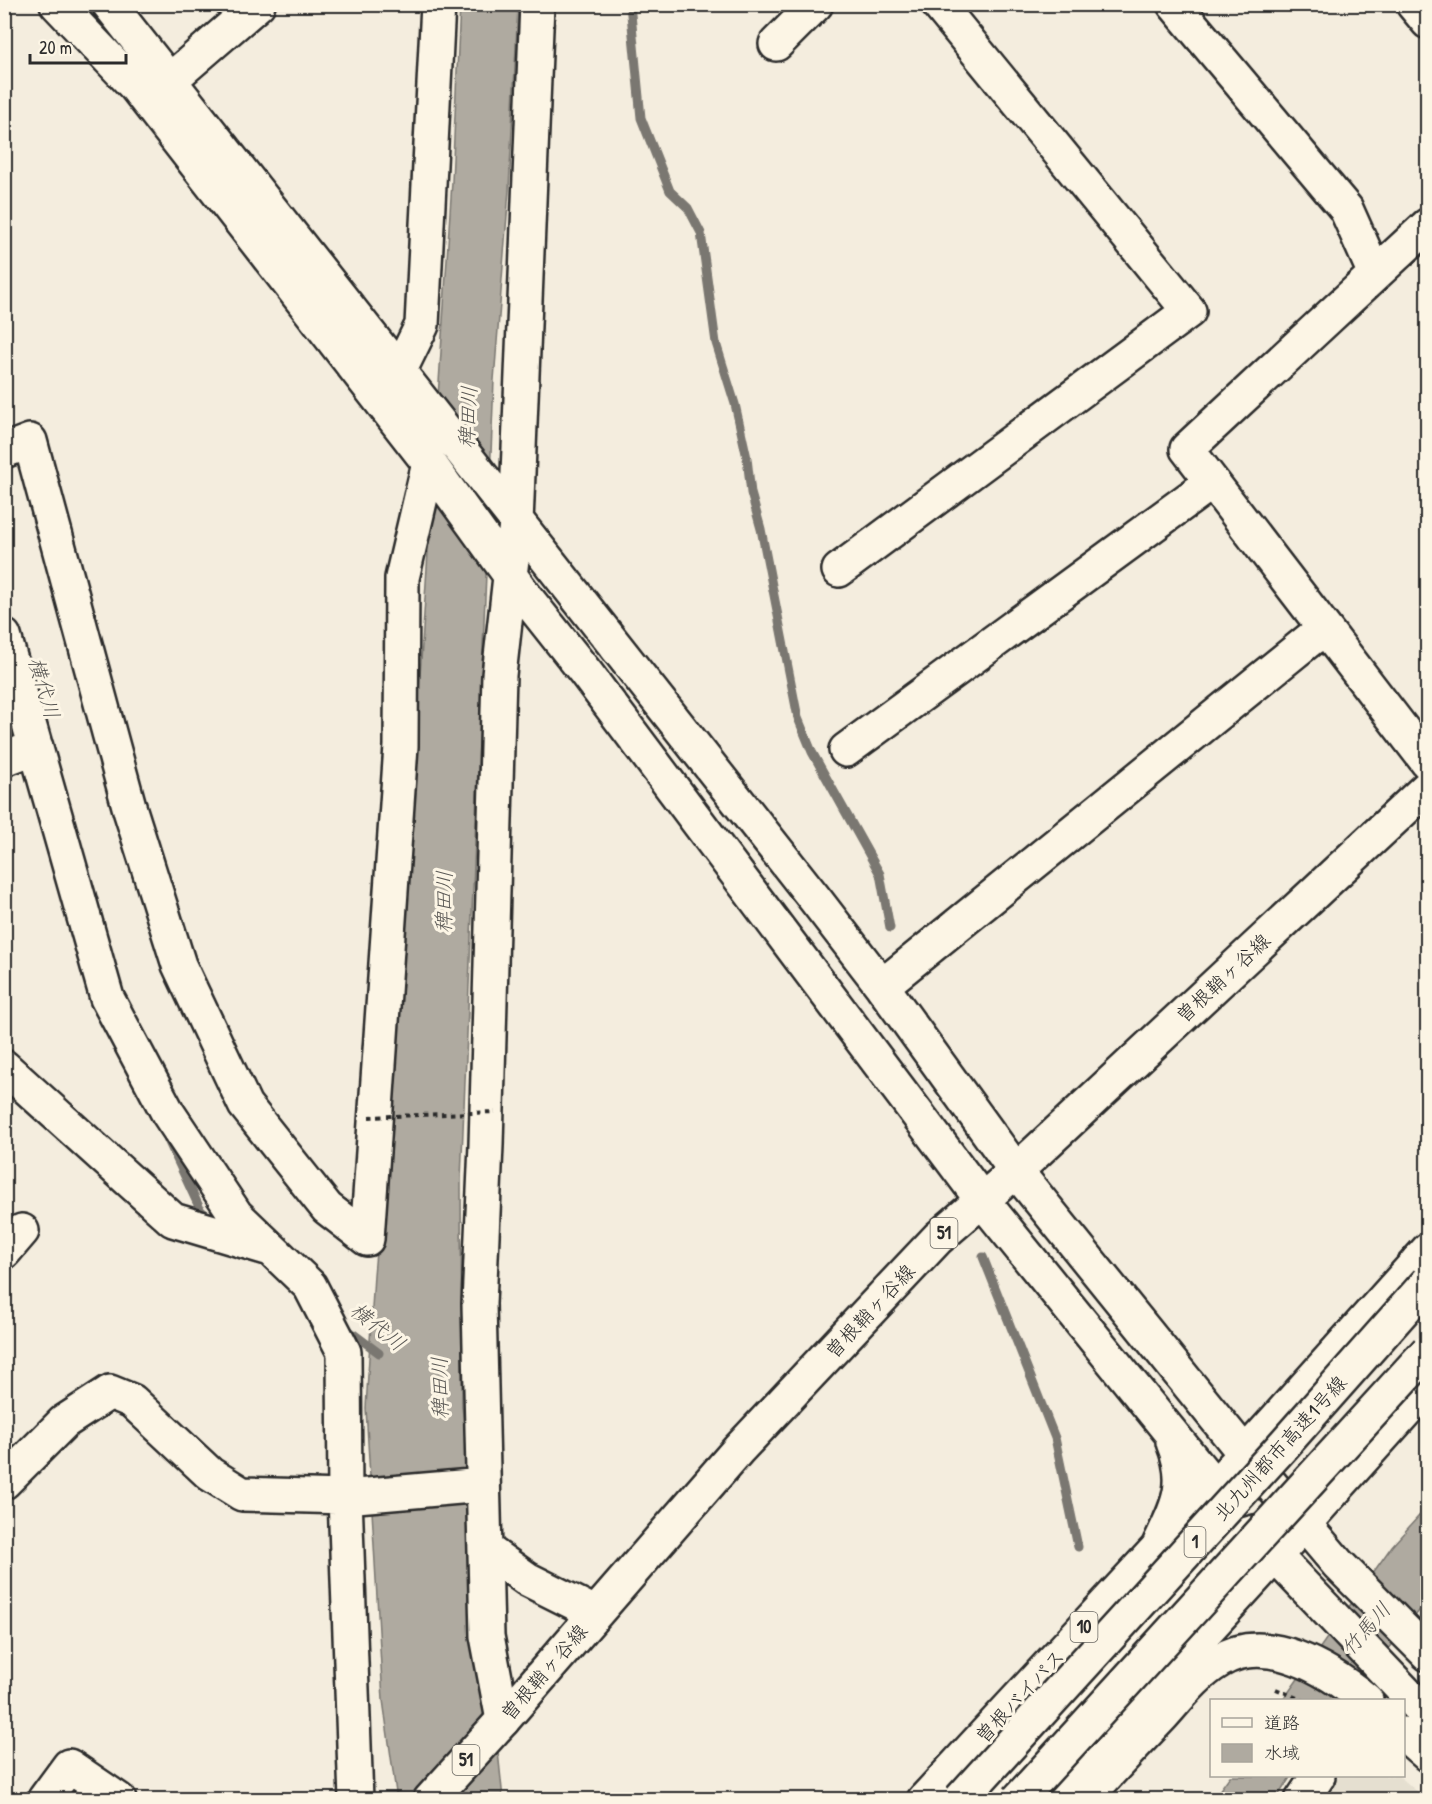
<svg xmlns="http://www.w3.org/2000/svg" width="1432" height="1804" viewBox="0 0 1432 1804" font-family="'Patrick Hand','Klee One',sans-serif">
  <rect width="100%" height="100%" fill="#f4edde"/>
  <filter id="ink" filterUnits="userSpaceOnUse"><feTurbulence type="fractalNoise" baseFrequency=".0167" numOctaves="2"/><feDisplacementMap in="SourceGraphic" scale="12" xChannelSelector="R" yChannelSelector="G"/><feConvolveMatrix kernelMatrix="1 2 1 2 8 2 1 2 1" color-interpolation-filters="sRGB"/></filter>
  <g filter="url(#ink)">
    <path fill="#e5dfd0" d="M 1338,1776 L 1399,1776 L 1426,1799 L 1322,1800 Z"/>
    <path fill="#afaaa0" stroke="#7a7771" stroke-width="1.5" d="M 460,5 L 518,5 L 509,190 L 494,380 L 461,1179 L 462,1406 L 503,1799 L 397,1800 L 383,1700 L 366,1408 L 374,1275 L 402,954 L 452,182 Z
      M 1427,1507 L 1427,1601 L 1348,1700 L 1283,1700 L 1392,1546 Z
      M 1230,1776 L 1291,1776 L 1276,1799 L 1213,1799 Z"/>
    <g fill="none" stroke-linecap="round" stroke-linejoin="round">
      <path stroke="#7a7771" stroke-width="9" d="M 630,4 L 641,118 L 670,191 L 688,208 L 701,233 L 716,343 L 735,404 L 747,458 L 751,493 L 761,529 L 798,718 L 812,752 L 880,874 L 890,928
        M 168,1140 L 201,1211 L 212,1219
        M 983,1257 L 1055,1438 L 1078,1547
        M 347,1329 L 379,1353"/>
      <g stroke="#2b2b2b" stroke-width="38">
        <path id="minor" d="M 57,4 L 136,87 L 429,463 L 525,596 L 586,673 L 982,1200 L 1214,1486
          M 109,4 L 815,899 L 882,986 L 1016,1171 L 1245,1454 L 1428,1250
          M 1174,4 L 1346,209 L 1375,274
          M 1413,4 L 1428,22
          M 776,44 L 816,4
          M 169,81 L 258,4
          M 1428,225 L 1187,449 L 1428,763
          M 399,372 L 422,325 L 438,4
          M 4,451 L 30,441 L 130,810 L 179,965 L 245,1105 L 327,1208 L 367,1239 L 401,746 L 402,578 L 429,463
          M 839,570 L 1189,311 L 938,4
          M 4,636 L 107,998 L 168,1113 L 236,1215 L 310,1286 L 344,1352 L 345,1497 L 356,1800
          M 846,750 L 1212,482
          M 4,759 L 36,747
          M 882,986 L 1324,628
          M 4,1067 L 173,1220 L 267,1248
          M 4,1252 L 22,1231
          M 4,1482 L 64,1422 L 110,1392 L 132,1401 L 210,1474 L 242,1494 L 345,1497 L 483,1485
          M 1303,1525 L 1428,1386
          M 1160,1543 C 1178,1505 1190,1484 1173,1442
          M 485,1549 L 527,1579 L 595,1613
          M 503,1720 L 487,1636 L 479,1304 L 486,1145 L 499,675 L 516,523 L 537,4
          M 44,1800 L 69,1766 L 119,1800
          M 1302,1800 L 1318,1776"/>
      </g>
      <g stroke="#2b2b2b" stroke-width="38">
        <path id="major" d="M 430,1800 L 503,1720 L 738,1450 L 938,1238 L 1016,1171 L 1428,787"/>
      </g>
      <g stroke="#2b2b2b" stroke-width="38">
        <path id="highway" d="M 1418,1261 L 1428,1253
          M 1409,1406 L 1428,1389
          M 1259,1539 L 1428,1716
          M 1404,1734 L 1428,1755
          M 924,1800 L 1245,1454 L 1338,1564 L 1428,1654
          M 988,1800 L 1221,1550 C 1238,1536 1254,1528 1277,1532
          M 1051,1800 L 1303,1525
          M 1084,1800 C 1110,1771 1136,1743 1163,1715 C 1180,1696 1197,1674 1219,1661 C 1267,1631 1329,1670 1366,1700"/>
      </g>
      <path stroke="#2b2b2b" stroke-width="4" stroke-dasharray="4.5 4.5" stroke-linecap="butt" d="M 1276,1689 L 1302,1700"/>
      <use href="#minor" stroke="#fcf5e5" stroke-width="33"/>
      <use href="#major" stroke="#fcf5e5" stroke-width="33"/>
      <use href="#highway" stroke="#fcf5e5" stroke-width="33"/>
      <g stroke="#2b2b2b" stroke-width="38" stroke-linecap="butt">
        <path id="highway-bridge" d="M 960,1800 L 1280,1449 L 1428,1282
          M 1018,1800 L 1428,1351"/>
      </g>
      <path stroke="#2b2b2b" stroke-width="4" stroke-dasharray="4.5 4.5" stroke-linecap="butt" d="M 369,1117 L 495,1112"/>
      <use href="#highway-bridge" stroke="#fcf5e5" stroke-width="33"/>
    </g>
  </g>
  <g text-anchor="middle" stroke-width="6" stroke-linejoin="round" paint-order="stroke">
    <g fill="#fcf5e5" stroke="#6a6863" stroke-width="1.5">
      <rect x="930.5" y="1218" width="27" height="30" rx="4.5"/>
      <rect x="1184.5" y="1527" width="21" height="30" rx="4.5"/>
      <rect x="1070.5" y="1612" width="27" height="30" rx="4.5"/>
      <rect x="452.5" y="1745" width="27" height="30" rx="4.5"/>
    </g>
    <g font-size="18" font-weight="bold" fill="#2b2b2b">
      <text x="944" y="1239">51</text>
      <text x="1195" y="1548">1</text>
      <text x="1084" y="1633">10</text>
      <text x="466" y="1766">51</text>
    </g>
    <g font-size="20" fill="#2b2b2b" stroke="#fcf5e5">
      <text transform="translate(1223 978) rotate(-43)" y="7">曽根鞘ヶ谷線</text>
      <text transform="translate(870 1311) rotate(-47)" y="7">曽根鞘ヶ谷線</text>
      <text transform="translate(1280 1448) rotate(-48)" y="7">北九州都市高速1号線</text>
      <text transform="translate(544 1672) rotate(-49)" y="7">曽根鞘ヶ谷線</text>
      <text transform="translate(1020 1696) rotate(-47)" y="7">曽根バイパス</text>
    </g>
    <g font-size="21" font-style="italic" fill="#595754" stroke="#fcf5e5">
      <text transform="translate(468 417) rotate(-87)" y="7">稗田川</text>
      <text transform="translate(44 688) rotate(74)" y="7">横代川</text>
      <text transform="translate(444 902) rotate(-89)" y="7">稗田川</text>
      <text transform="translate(378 1327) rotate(39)" y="7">横代川</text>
      <text transform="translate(440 1388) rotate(-91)" y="7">稗田川</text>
      <text transform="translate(1366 1629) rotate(-49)" y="7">竹馬川</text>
    </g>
  </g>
  <rect width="1432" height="1804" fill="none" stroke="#fcf5e5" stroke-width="24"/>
  <rect x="12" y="12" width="1408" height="1780" fill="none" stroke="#2b2b2b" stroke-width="2" filter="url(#ink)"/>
  <rect x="1210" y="1699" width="195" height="78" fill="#fcf5e5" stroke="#a8a49b" stroke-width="1.5"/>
  <rect x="1222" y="1718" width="30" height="9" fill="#fcf5e5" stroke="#a8a49b" stroke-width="1.5"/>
  <text x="1264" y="1729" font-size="18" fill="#2b2b2b">道路</text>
  <rect x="1222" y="1744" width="30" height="18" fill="#afaaa0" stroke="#a8a49b" stroke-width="1.5"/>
  <text x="1264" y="1759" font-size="18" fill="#2b2b2b">水域</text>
  <path d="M30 54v9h96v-9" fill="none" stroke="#2b2b2b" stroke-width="3"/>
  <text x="39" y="54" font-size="18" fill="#2b2b2b" stroke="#fcf5e5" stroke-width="4.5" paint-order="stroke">20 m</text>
</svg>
